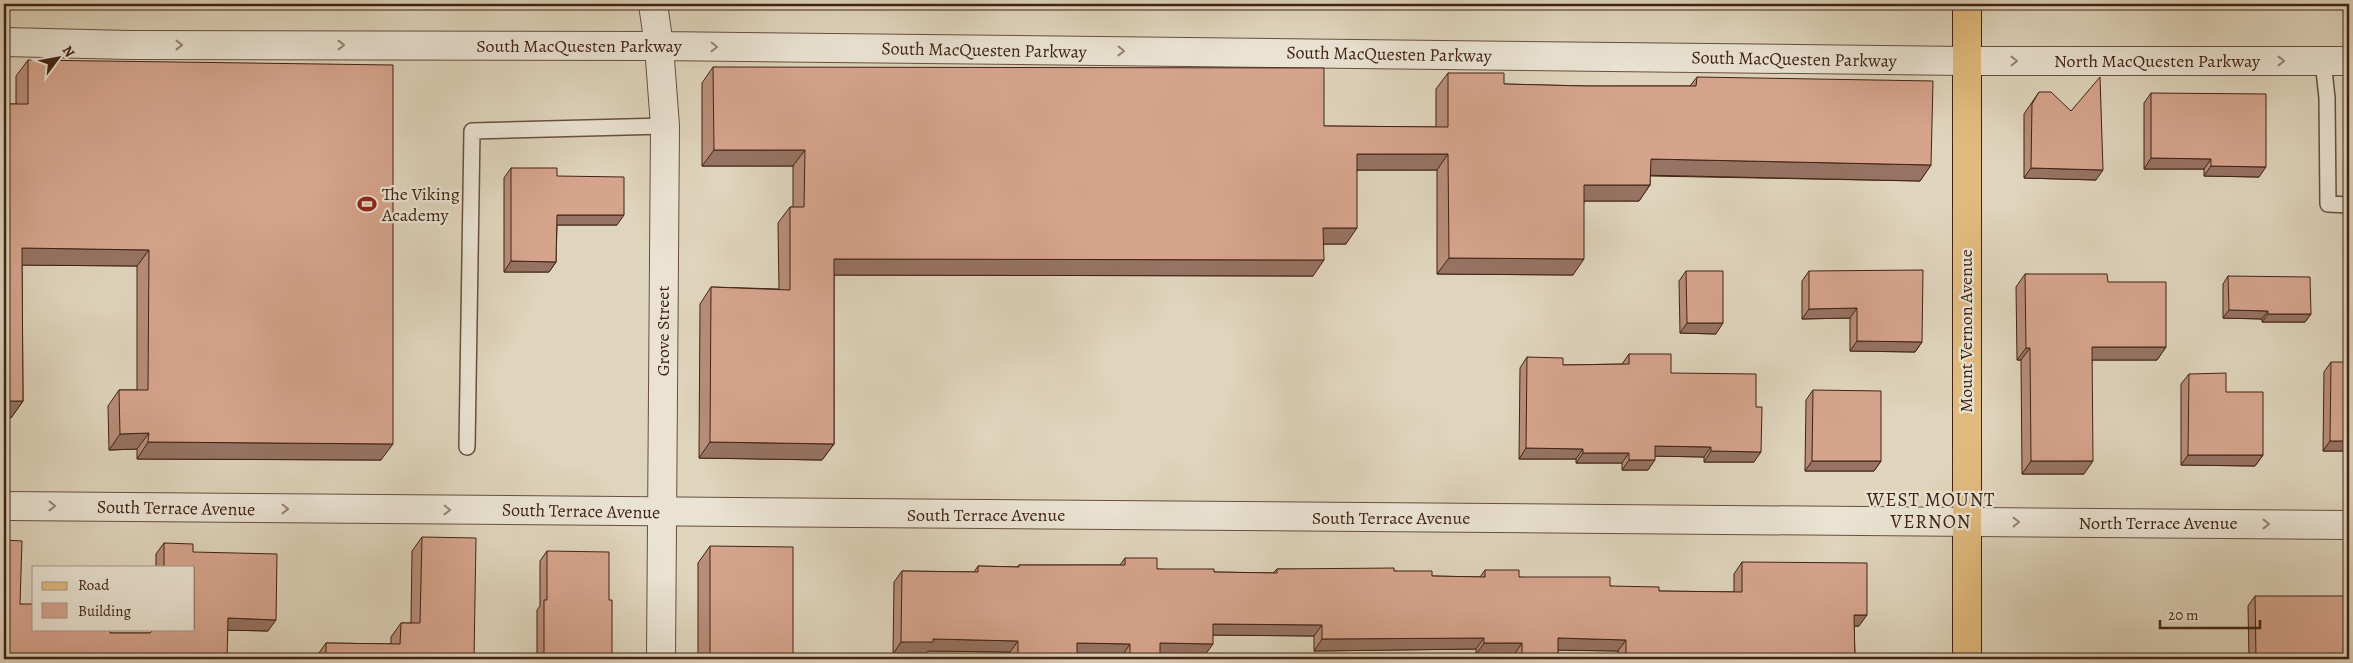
<svg xmlns="http://www.w3.org/2000/svg" width="2353" height="663" viewBox="0 0 2353 663" font-family="Alegreya,serif">
  <rect width="100%" height="100%" fill="#dfd4bc"/>
  <filter id="stains"><feTurbulence type="fractalNoise" baseFrequency=".004" numOctaves="4"/><feColorMatrix values="0 0 0 0 .2 0 0 0 0 .09 0 0 0 0 .02 0 0 0 .5 -.17"/></filter>
  <radialGradient id="worn" r=".72"><stop offset=".6" stop-color="#630" stop-opacity="0"/><stop offset="1" stop-color="#630" stop-opacity=".3"/></radialGradient>
  <g fill="none" stroke-linecap="round" stroke-linejoin="round">
    <g stroke="#684f3e" stroke-width="18">
      <path id="lane" d="M 2323,61 L 2327,98 L 2328,204 L 2349,205
        M 467,447 L 472,131 L 665,126"/>
    </g>
    <g stroke="#684f3e" stroke-width="30">
      <path id="street" d="M 653,4 L 659,46 L 665,126 L 661,659
        M 4,42 L 130,45 L 659,46 L 1965,61 L 2349,61
        M 4,506 L 2349,525"/>
    </g>
    <g stroke="#402314" stroke-width="30">
      <path id="primary" d="M 1967,659 L 1967,4"/>
    </g>
    <use href="#lane" stroke="#eae3d3" stroke-width="15"/>
    <use href="#street" stroke="#eae3d3" stroke-width="28"/>
    <use href="#primary" stroke="#e0ba7e" stroke-width="28"/>
  </g>
  <path fill="#b88d79" stroke="#402314" d="M 28,60 L 381,460 L 137,459 L 137,449 L 109,450 L 108,406 L 119,390 L 137,390 L 137,266 L 22,265 L 23,401 L 11,418 L 4,418 L 4,104 L 16,104 L 16,76 Z
    M 713,67 L 1324,126 L 1436,127 L 1436,89 L 1448,73 L 1504,84 L 1585,86 L 1690,86 L 1697,77 L 1931,165 L 1920,181 L 1650,176 L 1650,185 L 1639,201 L 1584,201 L 1573,275 L 1437,274 L 1437,170 L 1357,170 L 1346,244 L 1324,244 L 1313,276 L 834,275 L 834,444 L 822,460 L 699,458 L 700,304 L 711,287 L 779,289 L 778,223 L 790,207 L 793,207 L 793,166 L 702,166 L 702,83 Z
    M 2039,92 L 2096,180 L 2024,178 L 2024,114 Z
    M 2151,93 L 2259,177 L 2204,176 L 2204,169 L 2144,169 L 2144,103 Z
    M 511,168 L 557,176 L 617,225 L 557,225 L 556,262 L 549,272 L 504,272 L 504,178 Z
    M 1686,271 L 1716,334 L 1680,333 L 1679,281 Z
    M 1809,271 L 1922,342 L 1915,352 L 1850,351 L 1850,318 L 1802,319 L 1802,281 Z
    M 2025,274 L 2108,282 L 2166,347 L 2157,360 L 2092,360 L 2084,474 L 2022,474 L 2021,360 L 2017,360 L 2016,287 Z
    M 2228,276 L 2311,314 L 2305,322 L 2262,322 L 2262,319 L 2223,318 L 2223,284 Z
    M 1629,354 L 1671,373 L 1754,462 L 1704,462 L 1704,457 L 1655,456 L 1648,470 L 1622,470 L 1622,463 L 1576,463 L 1576,459 L 1519,459 L 1520,368 L 1527,357 L 1563,365 L 1622,364 Z
    M 2331,362 L 2349,451 L 2323,451 L 2324,372 Z
    M 2189,374 L 2226,392 L 2263,455 L 2255,466 L 2181,465 L 2181,384 Z
    M 1813,390 L 1881,461 L 1874,471 L 1805,471 L 1806,400 Z
    M 422,537 L 474,659 L 316,659 L 316,657 L 326,643 L 391,644 L 391,637 L 401,623 L 411,623 L 412,551 Z
    M 164,543 L 193,552 L 268,631 L 228,630 L 4,659 L 20,604 L 110,633 L 150,633 L 194,629 L 194,567 L 156,567 L 156,554 Z
    M 710,546 L 793,659 L 698,659 L 698,563 Z
    M 547,551 L 609,600 L 612,659 L 537,659 L 537,610 L 540,606 L 540,561 Z
    M 1125,558 L 1157,569 L 1214,572 L 1273,573 L 1277,569 L 1394,571 L 1432,576 L 1480,577 L 1485,570 L 1519,577 L 1659,591 L 1734,592 L 1734,574 L 1742,562 L 1859,626 L 1854,626 L 1855,659 L 1618,659 L 1618,651 L 1558,650 L 1558,654 L 1555,659 L 1514,659 L 1514,655 L 1476,654 L 1476,649 L 1314,651 L 1314,636 L 1213,635 L 1205,655 L 1160,655 L 1160,659 L 1122,659 L 1122,656 L 1077,655 L 1077,659 L 1010,659 L 1010,652 L 928,651 L 925,654 L 893,654 L 894,582 L 902,571 L 974,572 L 978,566 L 1017,567 L 1019,565 L 1120,565 Z
    M 2255,596 L 2349,659 L 2249,659 L 2248,606 Z"/>
  <path fill="#967363" stroke="#402314" d="M 714,150 L 805,150 L 793,166 L 702,166 Z
    M 1357,154 L 1448,154 L 1437,170 L 1346,170 Z
    M 2151,158 L 2211,159 L 2204,169 L 2144,169 Z
    M 1651,159 L 1931,165 L 1920,181 L 1639,175 Z
    M 2211,166 L 2266,167 L 2259,177 L 2204,176 Z
    M 2031,168 L 2103,170 L 2096,180 L 2024,178 Z
    M 1584,185 L 1650,185 L 1639,201 L 1573,201 Z
    M 557,215 L 624,215 L 617,225 L 550,225 Z
    M 1323,228 L 1357,228 L 1346,244 L 1312,244 Z
    M 22,248 L 149,250 L 137,266 L 11,265 Z
    M 1449,258 L 1584,259 L 1573,275 L 1437,274 Z
    M 834,259 L 1324,260 L 1313,276 L 823,275 Z
    M 511,261 L 556,262 L 549,272 L 504,272 Z
    M 1857,308 L 1850,318 L 1802,319 L 1809,309 Z
    M 2229,310 L 2268,311 L 2262,319 L 2223,318 Z
    M 2268,314 L 2311,314 L 2305,322 L 2262,322 Z
    M 1687,323 L 1723,323 L 1716,334 L 1680,333 Z
    M 1857,341 L 1922,342 L 1915,352 L 1850,351 Z
    M 2092,347 L 2166,347 L 2157,360 L 2082,360 Z
    M 2026,348 L 2030,348 L 2021,360 L 2017,360 Z
    M 4,401 L 23,401 L 11,418 L 4,418 Z
    M 149,433 L 137,449 L 109,450 L 120,434 Z
    M 2330,441 L 2349,441 L 2349,451 L 2323,451 Z
    M 148,442 L 393,444 L 381,460 L 137,459 Z
    M 710,442 L 834,444 L 822,460 L 699,458 Z
    M 1655,446 L 1711,447 L 1704,457 L 1648,456 Z
    M 1526,448 L 1583,449 L 1576,459 L 1519,459 Z
    M 1711,451 L 1761,452 L 1754,462 L 1704,462 Z
    M 1583,453 L 1629,453 L 1622,463 L 1576,463 Z
    M 2188,455 L 2263,455 L 2255,466 L 2181,465 Z
    M 1629,460 L 1655,460 L 1648,470 L 1622,470 Z
    M 1812,461 L 1881,461 L 1874,471 L 1805,471 Z
    M 2031,461 L 2093,461 L 2084,474 L 2022,474 Z
    M 1854,615 L 1867,615 L 1859,626 L 1846,626 Z
    M 228,618 L 276,620 L 268,631 L 220,630 Z
    M 1213,624 L 1322,625 L 1314,636 L 1205,635 Z
    M 1484,638 L 1476,649 L 1314,651 L 1322,639 Z
    M 1558,638 L 1626,640 L 1618,651 L 1550,650 Z
    M 933,639 L 1018,641 L 1010,652 L 928,651 L 925,654 L 893,654 L 901,642 Z
    M 1077,643 L 1130,644 L 1122,656 L 1069,655 Z
    M 1160,643 L 1213,644 L 1205,655 L 1152,655 Z
    M 1484,643 L 1522,643 L 1514,655 L 1476,654 Z
    M 1522,654 L 1558,654 L 1555,659 L 1519,659 Z
    M 2315,655 L 2349,655 L 2349,659 L 2255,659 L 2256,658 Z"/>
  <path fill="#d6a48d" stroke="#402314" d="M 28,60 L 393,65 L 393,444 L 148,442 L 149,433 L 120,434 L 119,390 L 148,390 L 149,250 L 22,248 L 23,401 L 4,401 L 4,104 L 28,104 Z
    M 713,67 L 1324,68 L 1324,126 L 1448,127 L 1448,73 L 1504,73 L 1504,84 L 1585,86 L 1696,86 L 1697,77 L 1933,81 L 1931,165 L 1651,159 L 1650,185 L 1584,185 L 1584,259 L 1449,258 L 1448,154 L 1357,154 L 1357,228 L 1323,228 L 1324,260 L 834,259 L 834,444 L 710,442 L 711,287 L 790,290 L 790,207 L 804,207 L 805,150 L 714,150 Z
    M 2100,77 L 2103,170 L 2031,168 L 2032,104 L 2039,92 L 2051,92 L 2071,111 Z
    M 2151,93 L 2266,94 L 2266,167 L 2211,166 L 2211,159 L 2151,158 Z
    M 511,168 L 557,168 L 557,176 L 624,177 L 624,215 L 557,215 L 556,262 L 511,261 Z
    M 1923,270 L 1922,342 L 1857,341 L 1857,308 L 1809,309 L 1809,271 Z
    M 1686,271 L 1723,271 L 1723,323 L 1687,323 Z
    M 2025,274 L 2107,274 L 2108,282 L 2166,282 L 2166,347 L 2092,347 L 2093,461 L 2031,461 L 2030,348 L 2026,348 Z
    M 2228,276 L 2310,277 L 2311,314 L 2268,314 L 2268,311 L 2229,310 Z
    M 1629,354 L 1671,354 L 1671,373 L 1756,374 L 1756,407 L 1762,407 L 1761,452 L 1711,451 L 1711,447 L 1655,446 L 1655,460 L 1629,460 L 1629,453 L 1583,453 L 1583,449 L 1526,448 L 1527,357 L 1563,358 L 1563,365 L 1629,364 Z
    M 2331,362 L 2349,362 L 2349,441 L 2330,441 Z
    M 2226,373 L 2226,392 L 2263,392 L 2263,455 L 2188,455 L 2189,374 Z
    M 1813,390 L 1881,391 L 1881,461 L 1812,461 Z
    M 422,537 L 476,538 L 474,659 L 326,659 L 326,643 L 400,644 L 401,623 L 420,623 Z
    M 4,540 L 22,541 L 20,604 L 34,604 L 34,629 L 110,629 L 110,633 L 150,633 L 154,629 L 194,629 L 194,567 L 164,567 L 164,543 L 193,544 L 193,552 L 277,554 L 276,620 L 228,618 L 227,659 L 4,659 Z
    M 710,546 L 793,547 L 793,659 L 710,659 Z
    M 547,551 L 609,552 L 609,600 L 612,600 L 612,659 L 544,659 L 544,600 L 547,600 Z
    M 1125,558 L 1157,558 L 1157,569 L 1214,569 L 1214,572 L 1277,573 L 1277,569 L 1394,568 L 1394,571 L 1432,571 L 1432,576 L 1485,577 L 1485,570 L 1519,570 L 1519,577 L 1610,577 L 1610,586 L 1659,587 L 1659,591 L 1742,592 L 1742,562 L 1867,563 L 1867,615 L 1854,615 L 1855,659 L 1626,659 L 1626,640 L 1558,638 L 1558,654 L 1522,654 L 1522,643 L 1484,643 L 1484,638 L 1322,639 L 1322,625 L 1213,624 L 1213,644 L 1160,643 L 1160,659 L 1130,659 L 1130,644 L 1077,643 L 1077,659 L 1018,659 L 1018,641 L 933,639 L 933,642 L 901,642 L 902,571 L 978,572 L 978,566 L 1019,567 L 1019,565 L 1125,565 Z
    M 2255,596 L 2349,596 L 2349,655 L 2315,655 L 2315,658 L 2256,658 Z"/>
  <defs><path id="oneway-chevron" d="M-2-3.5L2.5 0L-2 3.5" fill="none" stroke-width="1.6" stroke-linecap="round" stroke-linejoin="round" transform="scale(1.25)"/></defs>
  <g stroke="#958374">
    <use href="#oneway-chevron" transform="translate(179 45)"/>
    <use href="#oneway-chevron" transform="translate(341 45)"/>
    <use href="#oneway-chevron" transform="translate(714 47) rotate(1)"/>
    <use href="#oneway-chevron" transform="translate(1121 51) rotate(1)"/>
    <use href="#oneway-chevron" transform="translate(2014 61)"/>
    <use href="#oneway-chevron" transform="translate(2281 61)"/>
    <use href="#oneway-chevron" transform="translate(52 506) rotate(1)"/>
    <use href="#oneway-chevron" transform="translate(285 509) rotate(1)"/>
    <use href="#oneway-chevron" transform="translate(447 510) rotate(1)"/>
    <use href="#oneway-chevron" transform="translate(2016 522)"/>
    <use href="#oneway-chevron" transform="translate(2266 524)"/>
  </g>
  <defs>
    <g id="stadium-bare" transform="scale(1.5)"><path d="M0-5a6.5 5 0 1 0 0 10a6.5 5 0 1 0 0-10ZM-3.5-1.8h7v3.6h-7Z" fill="#8f2418" stroke="#eae3d3" stroke-width="2.5" paint-order="stroke"/></g>
  </defs>
  <g fill-rule="evenodd">
    <use href="#stadium-bare" x="367" y="204"/>
  </g>
  <g text-anchor="middle" stroke-width="4.5" stroke-linejoin="round" paint-order="stroke">
    <g font-size="18" fill="#402314" stroke="#eae3d3">
      <text x="579" y="52">South MacQuesten Parkway</text>
      <text transform="translate(984 50) rotate(1)" y="6">South MacQuesten Parkway</text>
      <text transform="translate(1389 54) rotate(1)" y="6">South MacQuesten Parkway</text>
      <text transform="translate(1794 59) rotate(1)" y="6">South MacQuesten Parkway</text>
      <text x="2157" y="67">North MacQuesten Parkway</text>
      <text transform="translate(663 331) rotate(-90)" y="6">Grove Street</text>
      <text transform="translate(1966 331) rotate(-90)" y="6">Mount Vernon Avenue</text>
      <text transform="translate(176 508) rotate(1)" y="6">South Terrace Avenue</text>
      <text transform="translate(581 511) rotate(1)" y="6">South Terrace Avenue</text>
      <text x="986" y="521">South Terrace Avenue</text>
      <text x="1391" y="524">South Terrace Avenue</text>
      <text x="2158" y="529">North Terrace Avenue</text>
    </g>
    <g font-size="18" fill="#402314" stroke="#eae3d3" text-anchor="start">
      <text x="382" y="200">The Viking<tspan x="382" dy="21">Academy</tspan></text>
    </g>
    <g font-size="19" letter-spacing="1" fill="#402314" stroke="#eae3d3">
      <text x="1931" y="506">WEST MOUNT<tspan x="1931" dy="22">VERNON</tspan></text>
    </g>
  </g>
  <rect width="2353" height="663" fill="none" stroke="#dfd4bc" stroke-width="20"/>
  <rect x="5" y="5" width="2343" height="653" fill="none" stroke="#402314" stroke-width="2.5"/>
  <rect x="10" y="10" width="2333" height="643" fill="none" stroke="#402314"/>
  <rect x="32" y="566" width="162" height="65" fill="#eae3d3" stroke="#a69687"/>
  <rect x="42" y="582" width="25" height="8" fill="#e0ba7e" stroke="#a69687"/>
  <text x="78" y="590" font-size="15" fill="#402314">Road</text>
  <rect x="42" y="603" width="25" height="15" fill="#d6a48d" stroke="#a69687"/>
  <text x="78" y="616" font-size="15" fill="#402314">Building</text>
  <g transform="translate(58 58) rotate(58)" stroke="#eae3d3" stroke-width="4" paint-order="stroke">
  <path d="M0-4L9 19L0 12L-9 19Z" fill="#402314"/>
  <text y="-8" font-size="14" font-weight="bold" text-anchor="middle" fill="#402314">N</text>
  </g>
  <path d="M2160 620v8h100v-8" fill="none" stroke="#402314" stroke-width="2.5"/>
  <text x="2168" y="620" font-size="15" fill="#402314" stroke="#eae3d3" stroke-width="4" paint-order="stroke">20 m</text>
  <rect width="100%" height="100%" filter="url(#stains)"/>
  <rect width="100%" height="100%" fill="url(#worn)"/>
</svg>
